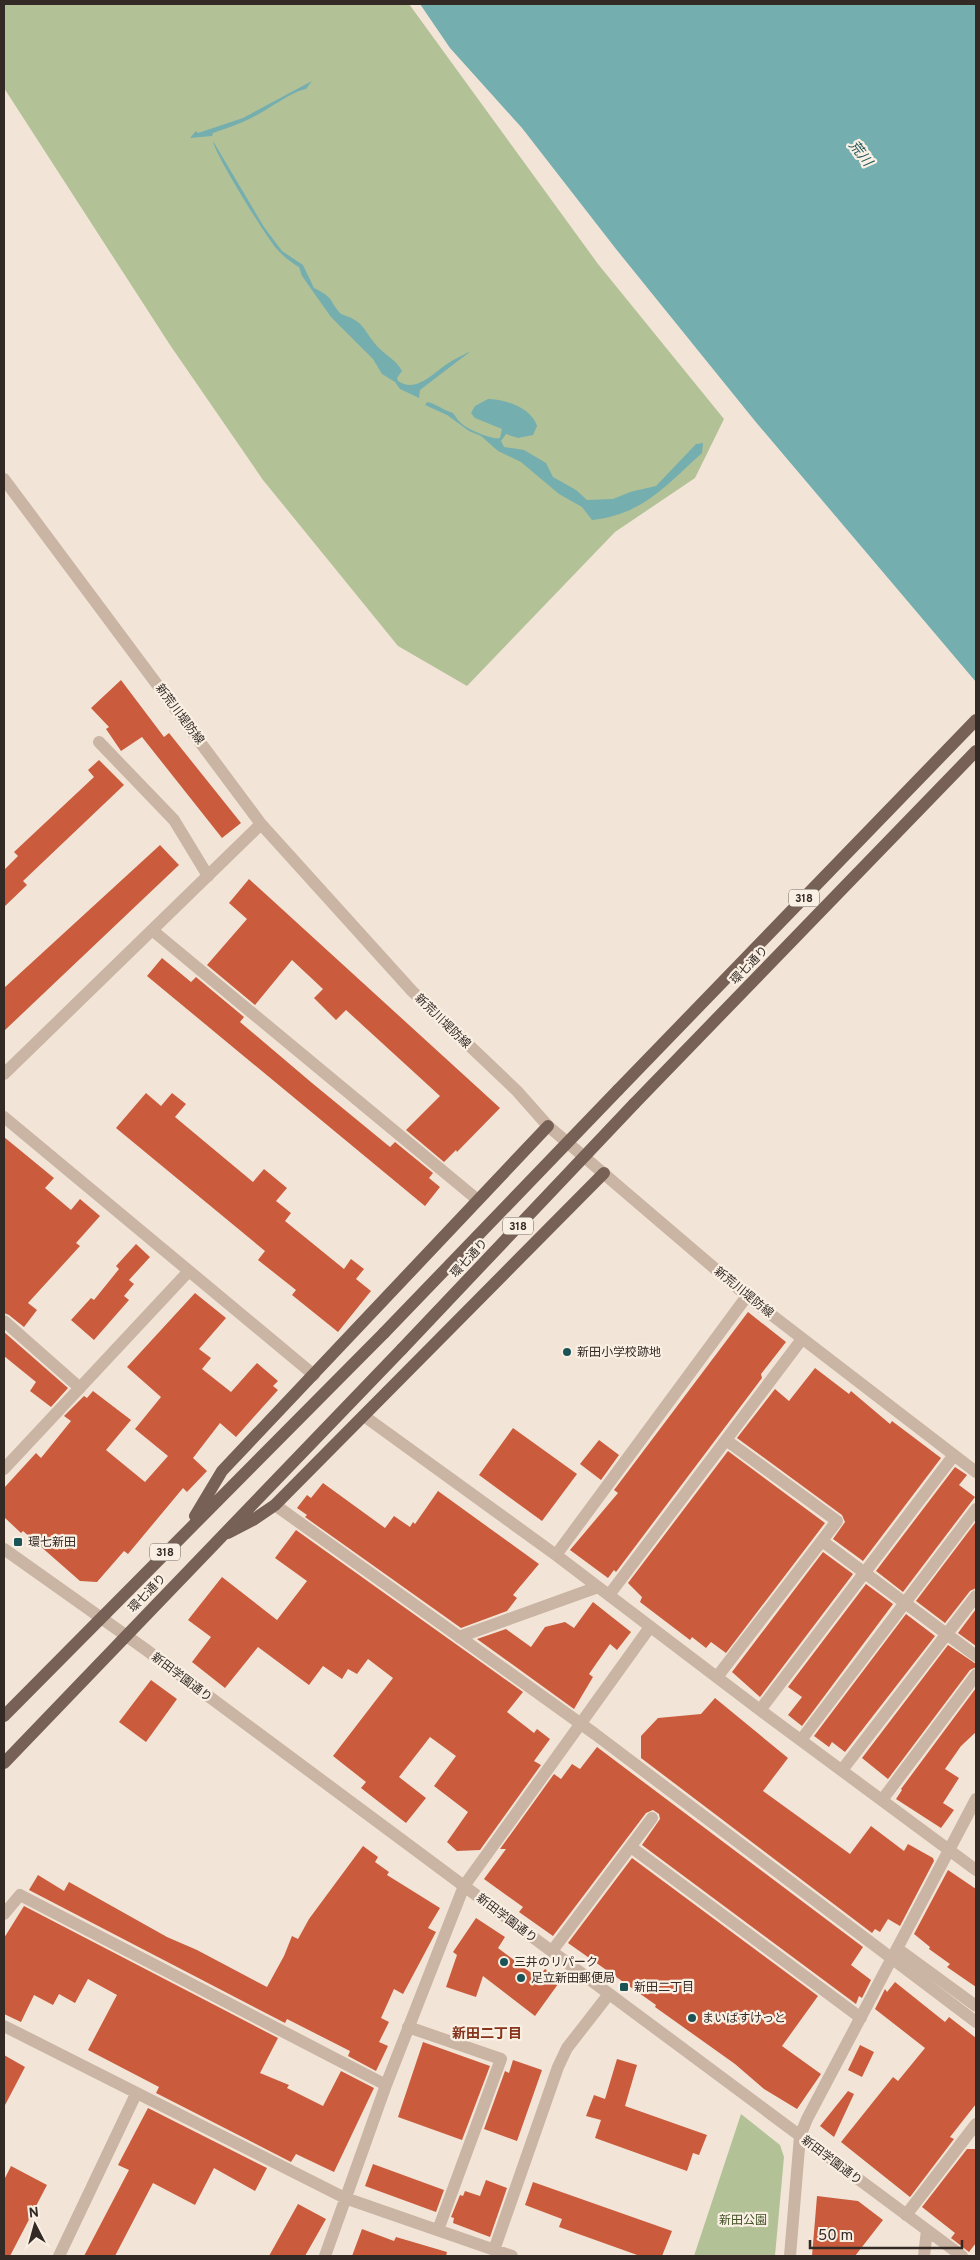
<svg xmlns="http://www.w3.org/2000/svg" width="980" height="2260" viewBox="0 0 980 2260" font-family="Overpass,'Noto Sans JP',sans-serif">
  <rect width="100%" height="100%" fill="#f2e5d7"/>
  <path fill="#b3c197" d="M 4,4 L 409,4 L 598,264 L 724,419 L 695,478 L 615,532 L 467,686 L 398,646 L 263,480 L 170,345 L 4,88 Z
    M 741,2114 L 780,2145 L 784,2157 L 775,2256 L 694,2256 Z"/>
  <path fill="#75aeaf" d="M 420,4 L 976,4 L 976,682 L 755,421 L 616,249 L 522,128 L 450,48 Z
    M 312,81 L 306,89 C 293,91 270,108 257,115 C 243,123 228,128 213,133 L 212,136 L 190,138 L 196,131 L 198,133 L 243,118 Z
    M 213,141 L 264,227 L 282,251 L 303,265 L 314,288 C 335,298 328,300 341,314 C 368,323 362,331 380,349 C 388,357 396,360 402,371 L 397,378 L 398,381 C 417,394 435,371 450,362 C 456,358 464,355 471,351 L 420,390 L 419,398 L 400,389 L 395,382 L 382,374 L 373,359 L 331,317 L 302,276 L 299,267 C 290,262 282,255 275,247 C 264,233 214,153 213,141 Z
    M 488,399 C 505,399 532,408 537,426 L 533,435 L 518,438 L 506,434 L 501,441 L 504,447 L 524,450 L 546,463 L 553,477 L 576,490 L 587,500 L 613,499 L 630,492 L 656,486 L 696,444 L 703,443 L 702,453 C 665,486 644,514 592,520 L 582,507 L 559,494 L 521,462 L 498,451 L 481,436 L 469,431 L 447,415 L 425,405 L 427,402 C 435,403 443,410 453,413 C 456,416 457,420 460,422 C 466,429 492,440 500,438 L 502,429 L 475,418 L 471,413 L 475,406 Z"/>
  <path fill="#ca5c3d" d="M 121,680 L 164,737 L 169,733 L 241,823 L 222,838 L 142,737 L 121,751 L 106,729 L 109,727 L 91,708 Z
    M 99,760 L 124,785 L 23,881 L 27,885 L 4,907 L 4,870 L 18,856 L 14,852 L 94,777 L 88,770 Z
    M 160,845 L 179,865 L 4,1031 L 4,988 Z
    M 249,879 L 500,1108 L 457,1152 L 456,1150 L 444,1162 L 406,1130 L 440,1096 L 346,1010 L 336,1020 L 314,998 L 323,989 L 292,960 L 255,1005 L 207,965 L 247,919 L 229,903 Z
    M 162,958 L 191,982 L 196,977 L 244,1017 L 240,1022 L 312,1083 L 390,1147 L 395,1142 L 433,1173 L 429,1178 L 440,1187 L 425,1206 L 147,976 Z
    M 146,1093 L 161,1106 L 172,1093 L 186,1104 L 175,1117 L 253,1182 L 264,1169 L 287,1188 L 276,1201 L 291,1213 L 285,1221 L 344,1269 L 351,1259 L 364,1269 L 356,1279 L 371,1291 L 338,1332 L 292,1295 L 296,1290 L 258,1260 L 265,1251 L 116,1128 Z
    M 4,1137 L 54,1178 L 45,1188 L 71,1210 L 80,1199 L 100,1216 L 76,1243 L 80,1246 L 28,1303 L 37,1310 L 24,1327 L 9,1315 L 4,1313 Z
    M 136,1244 L 150,1257 L 129,1280 L 134,1284 L 124,1296 L 129,1300 L 94,1340 L 71,1320 L 91,1298 L 94,1300 L 119,1269 L 116,1266 Z
    M 195,1293 L 226,1318 L 199,1349 L 211,1358 L 202,1369 L 231,1392 L 257,1363 L 278,1381 L 273,1386 L 278,1390 L 236,1437 L 220,1423 L 193,1458 L 207,1471 L 187,1492 L 183,1488 L 128,1554 L 124,1551 L 97,1582 L 80,1581 L 23,1531 L 21,1533 L 4,1517 L 4,1488 L 36,1453 L 41,1458 L 71,1421 L 64,1416 L 84,1396 L 87,1398 L 93,1391 L 131,1420 L 106,1450 L 145,1482 L 168,1456 L 135,1429 L 161,1397 L 127,1367 Z
    M 748,1312 L 786,1342 L 761,1374 L 762,1378 L 616,1572 L 614,1570 L 608,1578 L 570,1550 L 618,1493 L 614,1490 Z
    M 4,1332 L 68,1388 L 51,1407 L 30,1391 L 36,1382 L 4,1356 Z
    M 815,1368 L 849,1394 L 851,1391 L 890,1424 L 892,1421 L 941,1458 L 863,1561 L 833,1539 L 845,1522 L 842,1515 L 737,1438 L 775,1389 L 789,1401 Z
    M 513,1428 L 577,1474 L 542,1521 L 479,1475 Z
    M 599,1440 L 619,1455 L 601,1480 L 580,1464 Z
    M 728,1451 L 825,1523 L 726,1653 L 711,1642 L 706,1648 L 692,1637 L 690,1640 L 640,1602 L 642,1597 L 628,1583 Z
    M 955,1467 L 967,1475 L 959,1485 L 975,1497 L 903,1592 L 876,1571 Z
    M 323,1483 L 385,1528 L 394,1516 L 410,1527 L 413,1522 L 415,1524 L 438,1491 L 539,1564 L 513,1595 L 517,1598 L 507,1611 L 461,1628 L 305,1517 L 307,1515 L 297,1508 L 307,1495 L 311,1498 Z
    M 975,1523 L 976,1588 L 970,1591 L 945,1623 L 916,1601 Z
    M 296,1530 L 523,1692 L 507,1712 L 534,1733 L 537,1729 L 550,1739 L 534,1761 L 541,1765 L 480,1850 L 457,1851 L 447,1842 L 468,1812 L 434,1786 L 456,1756 L 430,1737 L 399,1777 L 426,1798 L 406,1823 L 361,1788 L 366,1782 L 333,1756 L 393,1678 L 368,1659 L 357,1674 L 348,1669 L 342,1679 L 323,1666 L 309,1685 L 258,1647 L 225,1688 L 192,1662 L 211,1637 L 188,1620 L 222,1577 L 277,1620 L 307,1581 L 275,1558 Z
    M 823,1552 L 853,1574 L 760,1697 L 732,1672 Z
    M 866,1584 L 893,1604 L 802,1726 L 788,1715 L 802,1697 L 788,1687 Z
    M 593,1602 L 631,1632 L 617,1650 L 610,1644 L 589,1674 L 593,1677 L 574,1709 L 477,1639 L 506,1629 L 531,1647 L 545,1627 L 565,1622 L 574,1628 Z
    M 976,1609 L 976,1646 L 958,1633 Z
    M 906,1614 L 935,1636 L 845,1752 L 832,1742 L 829,1747 L 814,1736 Z
    M 948,1645 L 976,1664 L 976,1667 L 970,1670 L 888,1779 L 862,1758 Z
    M 151,1680 L 177,1699 L 146,1742 L 119,1722 Z
    M 976,1688 L 976,1732 L 961,1746 L 945,1769 L 959,1778 L 943,1803 L 954,1810 L 941,1828 L 896,1799 L 902,1790 L 901,1789 Z
    M 715,1698 L 788,1758 L 763,1791 L 850,1854 L 871,1826 L 904,1851 L 908,1844 L 933,1858 L 934,1861 L 900,1926 L 888,1919 L 880,1932 L 875,1929 L 872,1933 L 641,1758 L 641,1736 L 658,1718 L 701,1714 Z
    M 597,1747 L 863,1947 L 851,1965 L 871,1980 L 862,1998 L 859,1996 L 856,2004 L 642,1845 L 660,1819 L 659,1814 L 653,1810 L 646,1813 L 553,1936 L 519,1912 L 523,1907 L 484,1879 L 506,1849 L 500,1849 L 554,1774 L 561,1779 L 572,1764 L 580,1769 Z
    M 363,1846 L 378,1857 L 375,1862 L 389,1872 L 387,1875 L 440,1908 L 428,1928 L 436,1932 L 403,1994 L 394,1989 L 381,2018 L 389,2022 L 379,2042 L 388,2046 L 376,2071 L 348,2056 L 350,2051 L 287,2019 L 285,2023 L 29,1890 L 38,1875 L 64,1891 L 69,1882 L 167,1937 L 197,1950 L 267,1987 L 284,1956 L 292,1936 L 298,1939 L 309,1919 Z
    M 632,1858 L 818,1996 L 782,2046 L 821,2074 L 797,2109 L 764,2089 L 735,2064 L 655,2007 L 656,2005 L 568,1943 Z
    M 948,1870 L 976,1889 L 976,1987 L 947,1967 L 950,1964 L 929,1949 L 930,1947 L 914,1934 Z
    M 24,1906 L 278,2038 L 260,2073 L 289,2085 L 287,2088 L 323,2106 L 341,2071 L 374,2088 L 334,2172 L 296,2154 L 291,2162 L 156,2093 L 159,2087 L 88,2050 L 117,1995 L 88,1979 L 75,2003 L 59,1994 L 53,2005 L 34,1995 L 21,2022 L 4,2014 L 4,1938 Z
    M 476,1918 L 505,1937 L 498,1948 L 538,1978 L 545,1969 L 561,1980 L 535,2016 L 483,1976 L 476,1997 L 446,1987 L 457,1955 L 453,1952 Z
    M 895,1982 L 945,2022 L 949,2017 L 976,2038 L 976,2104 L 950,2137 L 954,2139 L 910,2197 L 841,2142 L 893,2077 L 898,2081 L 925,2048 L 875,2009 L 885,1989 L 887,1992 Z
    M 423,2042 L 490,2066 L 462,2140 L 398,2117 Z
    M 860,2045 L 874,2052 L 862,2077 L 848,2070 Z
    M 4,2055 L 25,2067 L 4,2107 Z
    M 617,2059 L 637,2065 L 625,2106 L 707,2135 L 699,2155 L 693,2153 L 687,2171 L 595,2138 L 601,2120 L 586,2116 L 594,2095 L 605,2099 Z
    M 513,2060 L 542,2070 L 517,2141 L 484,2129 L 505,2071 L 509,2073 Z
    M 848,2091 L 854,2094 L 834,2137 L 820,2126 Z
    M 148,2108 L 267,2168 L 255,2191 L 214,2168 L 195,2205 L 153,2183 L 115,2256 L 84,2256 L 129,2170 L 118,2165 Z
    M 967,2149 L 976,2149 L 976,2243 L 969,2252 L 951,2238 L 955,2233 L 922,2207 Z
    M 373,2164 L 444,2190 L 436,2212 L 365,2186 Z
    M 11,2166 L 47,2185 L 10,2256 L 4,2256 L 4,2180 Z
    M 486,2180 L 507,2188 L 490,2237 L 453,2223 L 454,2218 L 451,2217 L 460,2195 L 463,2196 L 465,2191 L 480,2196 Z
    M 533,2182 L 672,2231 L 662,2256 L 640,2256 L 559,2227 L 562,2219 L 525,2205 Z
    M 817,2196 L 858,2201 L 883,2220 L 855,2256 L 812,2256 Z
    M 298,2204 L 326,2219 L 305,2256 L 269,2256 Z
    M 362,2229 L 394,2241 L 396,2237 L 447,2252 L 446,2256 L 352,2256 Z"/>
  <g fill="none" stroke-linecap="round" stroke-linejoin="round">
    <path stroke="#cab4a3" stroke-width="12" d="M 4,479 L 261,824 L 412,991 L 517,1091 L 548,1126 L 747,1296 L 976,1472
      M 99,742 L 174,820 L 208,876
      M 152,930 L 473,1196
      M 4,1074 L 261,824
      M 4,1117 L 314,1375
      M 4,1321 L 80,1388
      M 364,1416 L 556,1555 L 760,1710 L 976,1870
      M 4,1469 L 189,1271
      M 275,1505 L 595,1734 L 976,2022
      M 822,1541 L 976,1656
      M 4,1549 L 145,1649 L 962,2256
      M 556,1555 L 747,1296
      M 609,1595 L 802,1339
      M 459,1637 L 598,1587
      M 717,1677 L 837,1521 L 726,1440
      M 760,1710 L 954,1455
      M 801,1740 L 976,1509
      M 842,1770 L 976,1596
      M 882,1800 L 976,1675
      M 631,1847 L 861,2018
      M 4,1914 L 20,1895 L 386,2085
      M 898,1949 L 976,2006
      M 552,1951 L 652,1818
      M 4,2026 L 345,2198 L 512,2256
      M 408,2027 L 501,2059 L 438,2230
      M 906,2215 L 976,2124
      M 494,2250 L 558,2067 L 567,2048 L 609,1994
      M 59,2256 L 136,2094
      M 325,2256 L 386,2085 L 464,1886 L 650,1627
      M 790,2256 L 800,2136 L 807,2119 L 976,1799
      M 924,2256 L 927,2230"/>
    <path stroke="#776056" stroke-width="12" d="M 618,1090 L 976,720
      M 634,1104 L 976,751
      M 195,1516 L 222,1471 L 548,1126
      M 228,1533 L 253,1520 L 275,1505 L 604,1173
      M 4,1716 L 384,1333
      M 4,1763 L 402,1349"/>
    <path stroke="#776056" stroke-width="12" d="M 384,1333 L 618,1090
      M 402,1349 L 634,1104"/>
  </g>
  <g fill="#1a5457" stroke="#f9efe3" stroke-width="2">
    <circle cx="567" cy="1352" r="5"/>
    <rect x="13" y="1537" width="10" height="10" rx="2.5"/>
    <circle cx="504" cy="1962" r="5"/>
    <circle cx="521" cy="1978" r="5"/>
    <rect x="619" y="1982" width="10" height="10" rx="2.5"/>
    <circle cx="692" cy="2018" r="5"/>
  </g>
  <g text-anchor="middle" stroke-width="4.5" stroke-linejoin="round" paint-order="stroke">
    <g fill="#f9efe3" stroke="#6f655e" stroke-width="1">
      <rect x="789" y="889.5" width="30" height="17" rx="4"/>
      <rect x="503" y="1217.5" width="30" height="17" rx="4"/>
      <rect x="150" y="1543.5" width="30" height="17" rx="4"/>
    </g>
    <g font-size="11" font-weight="bold" fill="#342a25">
      <text x="804" y="902">318</text>
      <text x="518" y="1230">318</text>
      <text x="165" y="1556">318</text>
    </g>
    <g font-size="12" fill="#342a25" stroke="#f9efe3">
      <text transform="translate(180 714) rotate(53)" y="4">新荒川堤防線</text>
      <text transform="translate(749 965) rotate(-46)" y="4">環七通り</text>
      <text transform="translate(443 1021) rotate(44)" y="4">新荒川堤防線</text>
      <text transform="translate(469 1258) rotate(-47)" y="4">環七通り</text>
      <text transform="translate(744 1292) rotate(39)" y="4">新荒川堤防線</text>
      <text transform="translate(147 1593) rotate(-46)" y="4">環七通り</text>
      <text transform="translate(182 1677) rotate(37)" y="4">新田学園通り</text>
      <text transform="translate(507 1918) rotate(37)" y="4">新田学園通り</text>
      <text transform="translate(832 2160) rotate(37)" y="4">新田学園通り</text>
    </g>
    <g font-size="12" fill="#342a25" stroke="#f9efe3" text-anchor="start">
      <text x="577" y="1356">新田小学校跡地</text>
      <text x="28" y="1546">環七新田</text>
      <text x="514" y="1966">三井のリパーク</text>
      <text x="531" y="1982">足立新田郵便局</text>
      <text x="634" y="1991">新田二丁目</text>
      <text x="702" y="2022">まいばすけっと</text>
    </g>
    <g font-size="12" fill="#445328" stroke="#f9efe3">
      <text x="743" y="2224">新田公園</text>
    </g>
    <g font-size="14" font-style="italic" fill="#1a5457" stroke="#f9efe3">
      <text transform="translate(861 153) rotate(52)" y="5">荒川</text>
    </g>
    <g font-size="14" font-weight="bold" fill="#86331c" stroke="#f9efe3">
      <text x="487" y="2038">新田二丁目</text>
    </g>
  </g>
  <rect width="980" height="2260" fill="none" stroke="#342a25" stroke-width="10"/>
  <g transform="translate(35 2225) rotate(354)" stroke="#f9efe3" stroke-width="4" paint-order="stroke">
  <path d="M0-4L9 19L0 12L-9 19Z" fill="#342a25"/>
  <text y="-8" font-size="14" font-weight="bold" text-anchor="middle" fill="#342a25">N</text>
  </g>
  <path d="M810 2240v8h152v-8" fill="none" stroke="#342a25" stroke-width="2.5"/>
  <text x="818" y="2240" font-size="15" fill="#342a25" stroke="#f9efe3" stroke-width="4" paint-order="stroke">50 m</text>
</svg>
